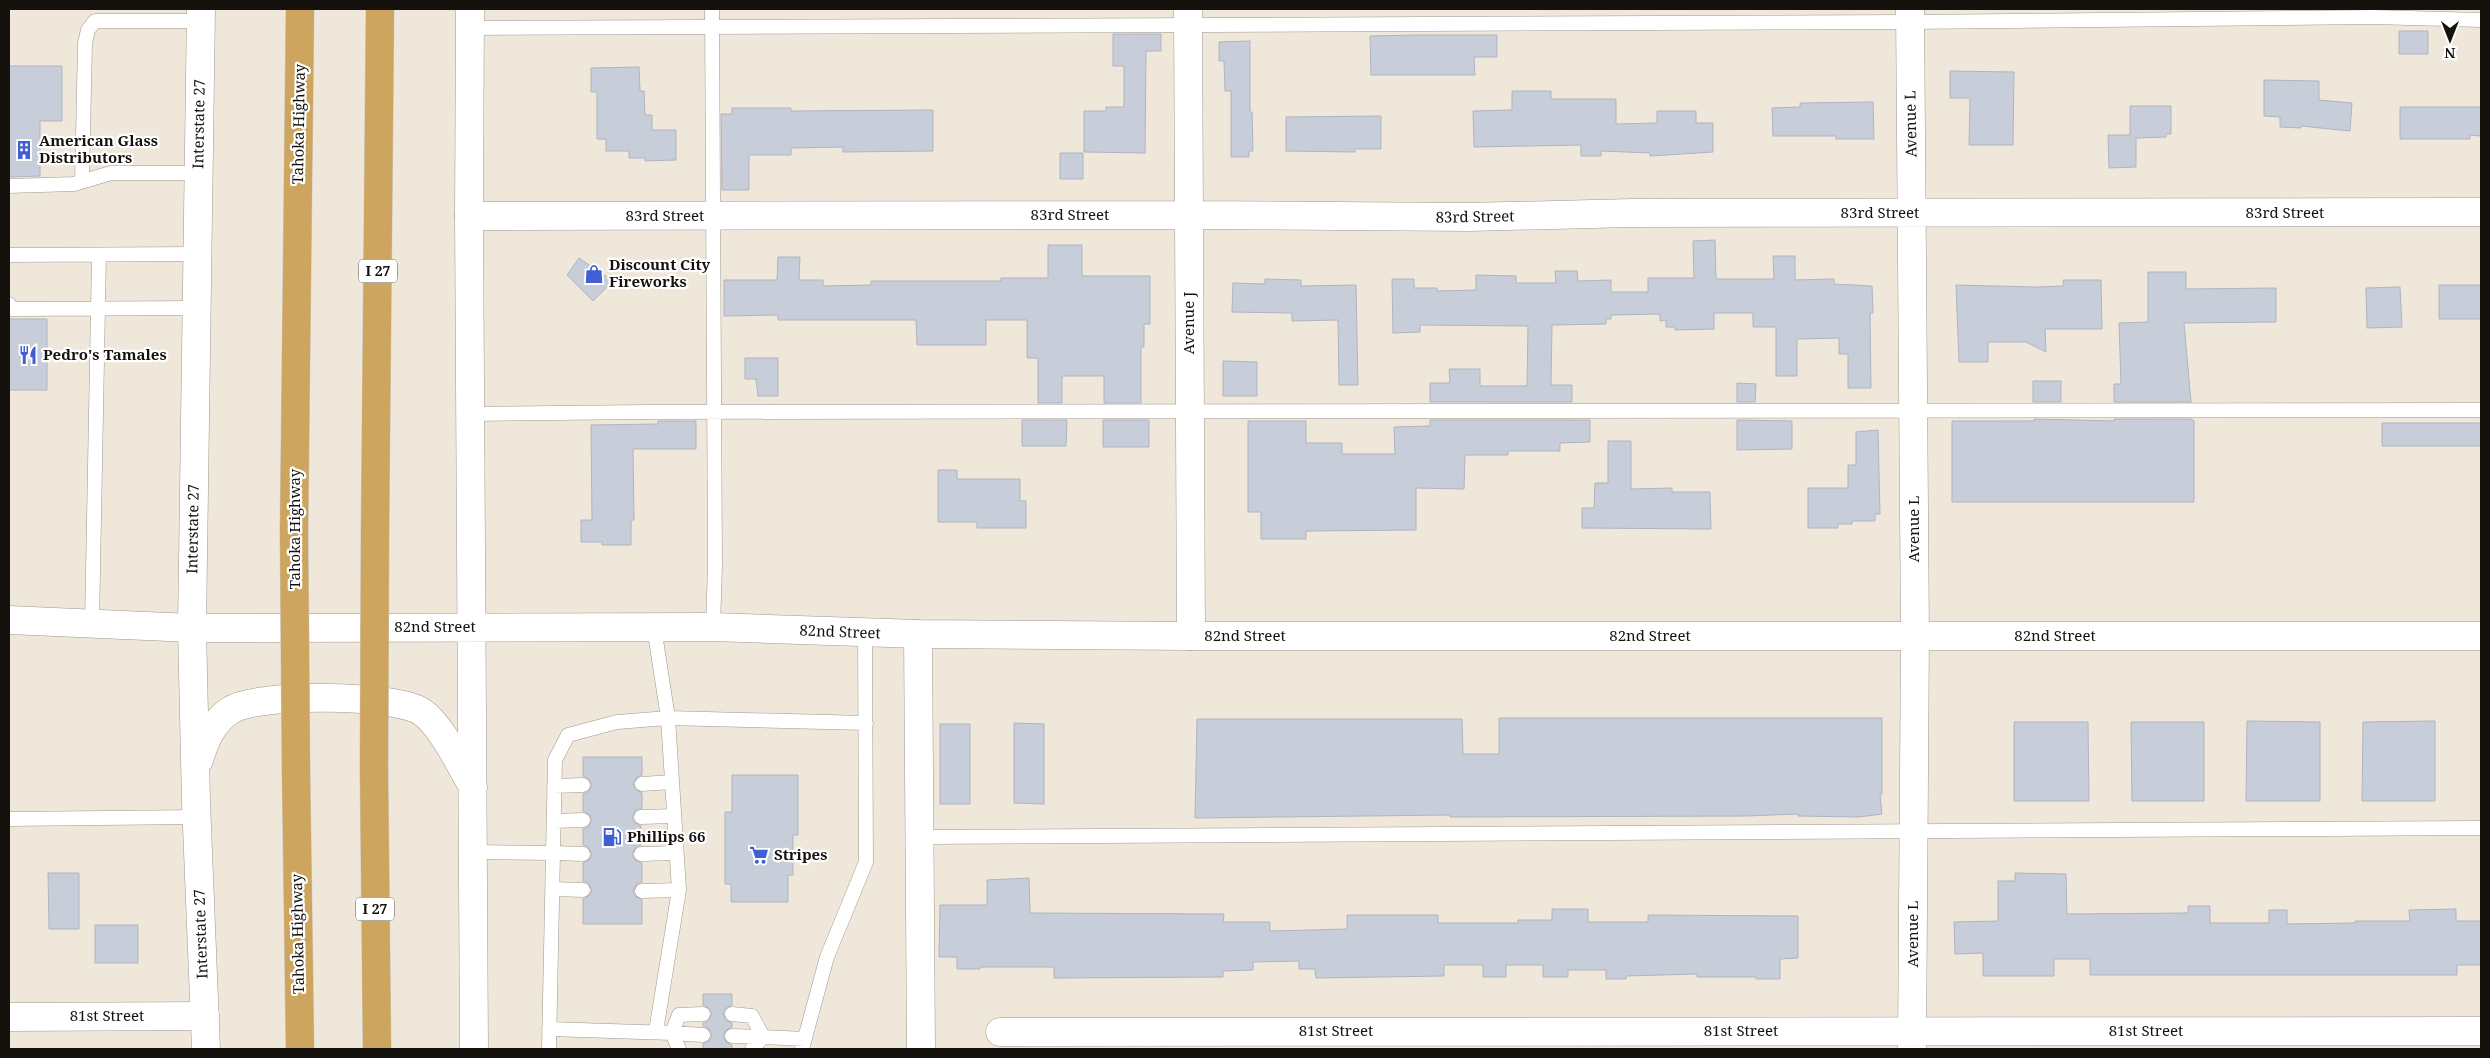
<svg xmlns="http://www.w3.org/2000/svg" width="2490" height="1058" viewBox="0 0 2490 1058" font-family="'Noto Serif',serif">
  <rect width="100%" height="100%" fill="#efe7da"/>
  <path fill="#c8cdda" stroke="#afb4c0" d="M 2399,31 L 2428,31 L 2428,54 L 2399,54 Z
    M 1113,34 L 1161,34 L 1161,51 L 1146,51 L 1145,153 L 1084,152 L 1084,111 L 1106,111 L 1106,107 L 1124,107 L 1124,66 L 1113,66 Z
    M 1418,35 L 1497,35 L 1497,57 L 1474,57 L 1475,75 L 1371,75 L 1370,36 Z
    M 1250,41 L 1250,112 L 1252,112 L 1253,151 L 1249,151 L 1249,157 L 1231,157 L 1231,91 L 1225,91 L 1224,61 L 1219,61 L 1219,42 Z
    M 9,66 L 62,66 L 62,121 L 40,121 L 40,176 L 9,177 Z
    M 639,67 L 640,91 L 644,91 L 645,115 L 652,115 L 652,130 L 676,130 L 676,160 L 645,161 L 645,158 L 629,158 L 629,151 L 606,151 L 606,139 L 597,139 L 597,92 L 591,92 L 591,68 Z
    M 1950,71 L 2014,72 L 2013,145 L 1969,145 L 1970,98 L 1950,98 Z
    M 2264,80 L 2319,81 L 2319,100 L 2352,103 L 2350,131 L 2301,126 L 2301,128 L 2280,127 L 2280,117 L 2264,116 Z
    M 1512,91 L 1551,91 L 1551,99 L 1616,99 L 1616,124 L 1657,123 L 1657,111 L 1696,111 L 1696,123 L 1713,123 L 1713,152 L 1650,156 L 1650,153 L 1601,151 L 1601,156 L 1581,156 L 1581,145 L 1474,147 L 1473,111 L 1512,110 Z
    M 1873,102 L 1874,139 L 1836,139 L 1836,136 L 1773,136 L 1772,108 L 1800,107 L 1800,103 Z
    M 2130,106 L 2171,106 L 2171,134 L 2166,134 L 2166,137 L 2136,138 L 2136,167 L 2109,168 L 2108,135 L 2130,135 Z
    M 2400,107 L 2481,107 L 2481,136 L 2470,135 L 2470,139 L 2400,139 Z
    M 732,108 L 791,108 L 791,111 L 933,110 L 933,151 L 843,152 L 843,147 L 791,148 L 791,155 L 749,155 L 749,190 L 722,190 L 721,114 L 732,114 Z
    M 1381,116 L 1381,149 L 1355,149 L 1355,152 L 1286,151 L 1286,117 Z
    M 1060,153 L 1083,153 L 1083,179 L 1060,179 Z
    M 1715,240 L 1716,279 L 1774,279 L 1773,256 L 1795,256 L 1795,280 L 1834,279 L 1834,284 L 1872,286 L 1873,313 L 1870,313 L 1871,388 L 1848,388 L 1848,354 L 1839,354 L 1839,338 L 1797,339 L 1797,376 L 1776,376 L 1776,327 L 1753,327 L 1753,313 L 1714,313 L 1714,329 L 1675,330 L 1675,327 L 1666,327 L 1666,320 L 1660,321 L 1660,314 L 1611,315 L 1611,319 L 1606,319 L 1606,324 L 1552,325 L 1551,385 L 1572,385 L 1572,402 L 1430,402 L 1430,383 L 1450,383 L 1449,369 L 1480,369 L 1480,386 L 1527,386 L 1528,326 L 1420,325 L 1420,332 L 1393,333 L 1392,279 L 1414,279 L 1414,288 L 1437,288 L 1437,291 L 1476,290 L 1476,275 L 1516,276 L 1516,283 L 1556,283 L 1555,271 L 1577,271 L 1578,281 L 1611,280 L 1611,292 L 1648,292 L 1648,278 L 1694,278 L 1693,241 Z
    M 1048,245 L 1082,245 L 1082,276 L 1150,276 L 1150,324 L 1144,324 L 1144,347 L 1141,347 L 1141,403 L 1104,403 L 1104,376 L 1062,376 L 1062,403 L 1038,403 L 1038,358 L 1027,358 L 1027,320 L 986,320 L 986,345 L 917,345 L 916,320 L 778,320 L 778,315 L 724,316 L 724,280 L 777,280 L 778,257 L 800,257 L 799,280 L 823,280 L 823,286 L 871,285 L 871,281 L 1001,281 L 1001,278 L 1048,278 Z
    M 579,258 L 613,281 L 593,301 L 567,275 Z
    M 2148,272 L 2186,272 L 2186,289 L 2276,288 L 2276,322 L 2184,323 L 2191,402 L 2114,402 L 2114,384 L 2121,384 L 2119,323 L 2148,322 Z
    M 1265,279 L 1301,280 L 1301,286 L 1356,285 L 1358,385 L 1339,385 L 1338,320 L 1292,321 L 1292,313 L 1232,312 L 1233,283 L 1265,284 Z
    M 2063,280 L 2101,280 L 2102,329 L 2045,329 L 2046,352 L 2026,342 L 1988,342 L 1988,362 L 1959,362 L 1956,285 L 2037,287 L 2064,286 Z
    M 2439,285 L 2481,285 L 2481,319 L 2439,319 Z
    M 2400,287 L 2402,327 L 2367,328 L 2366,288 Z
    M 9,319 L 47,319 L 47,390 L 9,390 Z
    M 745,358 L 778,358 L 778,396 L 758,396 L 756,379 L 745,379 Z
    M 1223,361 L 1257,362 L 1257,396 L 1223,396 Z
    M 2033,381 L 2061,381 L 2061,402 L 2033,402 Z
    M 1737,383 L 1756,384 L 1755,402 L 1737,402 Z
    M 2034,419 L 2114,421 L 2114,419 L 2191,419 L 2194,421 L 2194,502 L 1952,502 L 1952,421 L 2034,421 Z
    M 1022,420 L 1067,420 L 1066,446 L 1022,446 Z
    M 1103,420 L 1149,420 L 1149,447 L 1103,447 Z
    M 1430,420 L 1590,420 L 1590,442 L 1560,443 L 1560,451 L 1508,451 L 1508,455 L 1465,455 L 1464,489 L 1416,488 L 1416,530 L 1306,531 L 1306,539 L 1261,539 L 1261,512 L 1248,512 L 1248,421 L 1306,421 L 1306,443 L 1342,443 L 1342,454 L 1395,454 L 1394,427 L 1430,426 Z
    M 1737,420 L 1792,421 L 1792,449 L 1737,450 Z
    M 658,421 L 696,421 L 696,449 L 633,449 L 634,520 L 631,520 L 631,545 L 602,545 L 602,542 L 581,542 L 581,520 L 592,520 L 591,425 L 658,424 Z
    M 2382,423 L 2481,423 L 2481,446 L 2382,446 Z
    M 1878,430 L 1880,514 L 1875,514 L 1875,521 L 1852,521 L 1852,524 L 1838,524 L 1838,528 L 1808,528 L 1808,488 L 1848,488 L 1848,465 L 1856,465 L 1856,432 Z
    M 1608,441 L 1631,441 L 1631,489 L 1672,488 L 1672,492 L 1710,492 L 1711,529 L 1582,528 L 1582,508 L 1594,508 L 1595,483 L 1608,483 Z
    M 938,470 L 957,470 L 957,479 L 1020,479 L 1020,501 L 1026,501 L 1026,528 L 977,528 L 977,522 L 938,522 Z
    M 1499,718 L 1882,718 L 1882,794 L 1880,794 L 1882,814 L 1859,817 L 1798,816 L 1798,814 L 1747,816 L 1450,817 L 1450,815 L 1195,818 L 1197,719 L 1462,719 L 1463,754 L 1499,754 Z
    M 2247,721 L 2320,722 L 2320,801 L 2246,801 Z
    M 2435,721 L 2435,801 L 2362,801 L 2363,722 Z
    M 2014,722 L 2088,722 L 2089,801 L 2014,801 Z
    M 2131,722 L 2204,722 L 2204,801 L 2132,801 Z
    M 1014,723 L 1044,724 L 1044,804 L 1014,803 Z
    M 940,724 L 970,724 L 970,804 L 940,804 Z
    M 583,757 L 642,757 L 642,775 L 637,777 L 633,784 L 635,789 L 642,793 L 642,808 L 636,810 L 632,817 L 634,822 L 641,826 L 641,845 L 636,847 L 632,854 L 634,859 L 642,863 L 642,882 L 637,884 L 633,891 L 635,896 L 642,900 L 642,924 L 583,924 L 583,899 L 590,895 L 592,890 L 588,883 L 583,881 L 583,863 L 590,859 L 592,854 L 588,847 L 583,845 L 583,829 L 588,827 L 592,820 L 590,815 L 583,811 L 583,794 L 588,792 L 592,785 L 590,780 L 583,776 Z
    M 732,775 L 798,775 L 798,835 L 793,835 L 793,875 L 788,875 L 788,902 L 731,902 L 731,884 L 725,884 L 725,812 L 732,812 Z
    M 48,873 L 79,873 L 79,929 L 49,929 Z
    M 2015,873 L 2066,874 L 2067,914 L 2188,913 L 2188,906 L 2210,906 L 2210,923 L 2269,923 L 2269,910 L 2287,910 L 2287,924 L 2355,923 L 2355,921 L 2410,921 L 2409,910 L 2456,909 L 2456,921 L 2481,921 L 2481,965 L 2457,965 L 2457,975 L 2090,975 L 2090,959 L 2054,959 L 2054,976 L 1983,976 L 1983,953 L 1955,954 L 1954,922 L 1998,921 L 1998,881 L 2015,881 Z
    M 1029,878 L 1030,913 L 1224,914 L 1223,922 L 1270,922 L 1270,931 L 1347,929 L 1347,915 L 1438,915 L 1438,923 L 1518,923 L 1518,920 L 1552,920 L 1552,909 L 1588,909 L 1588,922 L 1648,922 L 1648,915 L 1798,916 L 1798,958 L 1780,959 L 1780,979 L 1756,979 L 1756,977 L 1697,977 L 1697,974 L 1626,976 L 1626,979 L 1606,979 L 1606,970 L 1568,970 L 1568,977 L 1543,977 L 1543,965 L 1506,965 L 1506,977 L 1483,977 L 1483,965 L 1444,965 L 1444,976 L 1316,978 L 1315,969 L 1299,969 L 1299,961 L 1253,962 L 1253,970 L 1223,971 L 1223,977 L 1054,978 L 1054,967 L 980,967 L 980,969 L 957,969 L 957,957 L 939,957 L 940,905 L 987,905 L 987,880 Z
    M 95,925 L 138,925 L 138,963 L 95,963 Z
    M 703,994 L 732,994 L 732,1005 L 725,1009 L 723,1014 L 727,1021 L 732,1023 L 732,1027 L 725,1031 L 723,1036 L 727,1043 L 732,1045 L 732,1049 L 703,1049 L 703,1044 L 710,1040 L 712,1035 L 708,1028 L 703,1026 L 703,1023 L 708,1021 L 712,1014 L 710,1009 L 703,1005 Z"/>
  <g fill="none" stroke-linecap="round" stroke-linejoin="round">
    <g stroke="#9f988c" stroke-width="15">
      <path id="lane" d="M 712,9 L 715,565 L 713,627
        M 470,28 L 1910,22 L 2373,17 L 2481,20
        M 82,181 L 85,43 L 88,30 L 95,21 L 201,21
        M 9,186 L 74,184 L 111,173 L 199,173
        M 9,255 L 197,254
        M 9,304 L 12,309 L 197,308
        M 470,414 L 648,412 L 2481,410
        M 92,624 L 99,255
        M 642,784 L 672,782
        M 554,786 L 583,785
        M 641,817 L 674,816
        M 9,819 L 197,817
        M 554,821 L 583,820
        M 921,837 L 2481,828
        M 473,852 L 553,853 L 555,760 L 568,735 L 617,722 L 668,718 L 654,627
        M 641,854 L 676,853
        M 553,889 L 583,890
        M 642,891 L 679,890
        M 703,1014 L 679,1015 L 672,1033 L 703,1035
        M 732,1014 L 752,1016 L 763,1037
        M 549,1029 L 672,1033 L 679,1049
        M 656,1031 L 679,890 L 668,718 L 866,723
        M 732,1036 L 763,1037
        M 549,1049 L 553,853 L 583,854
        M 752,1049 L 763,1037 L 805,1039
        M 802,1049 L 827,957 L 866,862 L 865,633"/>
    </g>
    <g stroke="#9f988c" stroke-width="29">
      <path id="street" d="M 1188,9 L 1191,636
        M 1910,9 L 1915,636 L 1912,1049
        M 469,216 L 1188,215 L 1469,217 L 1632,213 L 2481,212
        M 918,634 L 921,1049
        M 9,1017 L 205,1016
        M 1000,1032 L 2481,1031"/>
    </g>
    <g stroke="#9f988c" stroke-width="29">
      <path id="secondary" d="M 201,9 L 192,628 L 196,802 L 206,1049
        M 470,9 L 469,216 L 474,1049
        M 9,620 L 192,628 L 713,627 L 918,634 L 1191,636 L 2481,636
        M 199,760 C 205,740 213,721 231,710 C 257,693 396,694 422,712 C 442,726 460,765 473,787"/>
    </g>
    <g stroke="#cccbca" stroke-width="29">
      <path id="highway" d="M 294,532 L 300,9
        M 375,533 L 380,9
        M 296,770 L 300,1049
        M 374,770 L 377,1049"/>
    </g>
    <use href="#lane" stroke="#fff" stroke-width="14"/>
    <use href="#street" stroke="#fff" stroke-width="28"/>
    <use href="#secondary" stroke="#fff" stroke-width="28"/>
    <use href="#highway" stroke="#cea55f" stroke-width="28"/>
    <g stroke="#cccbca" stroke-width="29" stroke-linecap="butt">
      <path id="highway-bridge" d="M 294,532 L 296,770
        M 374,770 L 375,533"/>
    </g>
    <use href="#highway-bridge" stroke="#cea55f" stroke-width="28"/>
  </g>
  <defs>
    <g id="building-bare" transform="scale(1.5)"><path d="M-4-6H4V6H1V3H-1V6H-4ZM-2.5-4.3h1.7v1.8h-1.7ZM.8-4.3h1.7v1.8H.8ZM-2.5-1h1.7V.8h-1.7ZM.8-1h1.7V.8H.8Z" fill="#415fd2" stroke="#fff" stroke-width="2.5" paint-order="stroke"/></g>
    <g id="shop-bare" transform="scale(1.5)"><path d="M-5-2.5h2.3a2.7 3.5 0 0 1 5.4 0H5L5.5 6h-11ZM-1.5-2.5h3a1.5 2.3 0 0 0-3 0Z" fill="#415fd2" stroke="#fff" stroke-width="2.5" paint-order="stroke"/></g>
    <g id="restaurant-bare" transform="scale(1.5)"><path d="M-5-6h1v4h1v-4h1v4h1v-4h1v5L-1.5 .5V6h-2V.5L-5-1ZM5-6V6H3V1.5H1.5Q1.5-4 5-6Z" fill="#415fd2" stroke="#fff" stroke-width="2.5" paint-order="stroke"/></g>
    <g id="fuel-bare" transform="scale(1.5)"><path d="M-5.5-6h7V0h2V4h1.3V-2.5L3-4.5l.8-.8L6-3V5H2.5V1h-1V6h-7ZM-4.2-4.7v3.2H.2V-4.7Z" fill="#415fd2" stroke="#fff" stroke-width="2.5" paint-order="stroke"/></g>
    <g id="supermarket-bare" transform="scale(1.5)"><path d="M-6-5.5h2.5l.6 2H6L4.5 2H-2.5L-4.4-4H-6ZM-1.5 3.2a1.3 1.3 0 1 0 .1 0ZM3 3.2a1.3 1.3 0 1 0 .1 0Z" fill="#415fd2" stroke="#fff" stroke-width="2.5" paint-order="stroke"/></g>
  </defs>
  <g fill-rule="evenodd">
    <use href="#building-bare" x="24" y="150"/>
    <use href="#shop-bare" x="594" y="274"/>
    <use href="#restaurant-bare" x="28" y="355"/>
    <use href="#fuel-bare" x="612" y="837"/>
    <use href="#supermarket-bare" x="759" y="855"/>
  </g>
  <g text-anchor="middle" stroke-width="4.5" stroke-linejoin="round" paint-order="stroke">
    <g fill="#fff" stroke="#5b5956" stroke-width="1">
      <rect x="359" y="259.5" width="38" height="23" rx="4"/>
      <rect x="356" y="897.5" width="38" height="23" rx="4"/>
    </g>
    <g font-size="14" font-weight="bold" fill="#15120e">
      <text x="378" y="276">I 27</text>
      <text x="375" y="914">I 27</text>
    </g>
    <g font-size="15" fill="#15120e" stroke="#fff">
      <text transform="translate(199 124) rotate(-89)" y="5">Interstate 27</text>
      <text transform="translate(299 124) rotate(-89)" y="5">Tahoka Highway</text>
      <text transform="translate(1911 124) rotate(-91)" y="5">Avenue L</text>
      <text x="1880" y="218">83rd Street</text>
      <text x="2285" y="218">83rd Street</text>
      <text x="1070" y="220">83rd Street</text>
      <text x="665" y="221">83rd Street</text>
      <text transform="translate(1475 217) rotate(-1)" y="5">83rd Street</text>
      <text transform="translate(1189 323) rotate(-90)" y="5">Avenue J</text>
      <text transform="translate(193 529) rotate(-89)" y="5">Interstate 27</text>
      <text transform="translate(295 529) rotate(-90)" y="5">Tahoka Highway</text>
      <text transform="translate(1914 529) rotate(-90)" y="5">Avenue L</text>
      <text x="435" y="632">82nd Street</text>
      <text transform="translate(840 632) rotate(2)" y="5">82nd Street</text>
      <text x="1245" y="641">82nd Street</text>
      <text x="1650" y="641">82nd Street</text>
      <text x="2055" y="641">82nd Street</text>
      <text transform="translate(201 934) rotate(-92)" y="5">Interstate 27</text>
      <text transform="translate(298 934) rotate(-91)" y="5">Tahoka Highway</text>
      <text transform="translate(1913 934) rotate(-90)" y="5">Avenue L</text>
      <text x="107" y="1021">81st Street</text>
      <text x="1336" y="1036">81st Street</text>
      <text x="1741" y="1036">81st Street</text>
      <text x="2146" y="1036">81st Street</text>
    </g>
    <g font-size="15" font-weight="bold" fill="#15120e" stroke="#fff" text-anchor="start">
      <text x="39" y="146">American Glass<tspan x="39" dy="17">Distributors</tspan></text>
      <text x="609" y="270">Discount City<tspan x="609" dy="17">Fireworks</tspan></text>
      <text x="43" y="360">Pedro's Tamales</text>
      <text x="627" y="842">Phillips 66</text>
      <text x="774" y="860">Stripes</text>
    </g>
  </g>
  <rect width="2490" height="1058" fill="none" stroke="#15120e" stroke-width="20"/>
  <g transform="translate(2450 40) rotate(180)" stroke="#ffffff" stroke-width="4" paint-order="stroke">
  <path d="M0-4L9 19L0 12L-9 19Z" fill="#15120e"/>
  <text y="-8" font-size="14" font-weight="bold" text-anchor="middle" fill="#15120e">N</text>
  </g>
</svg>
